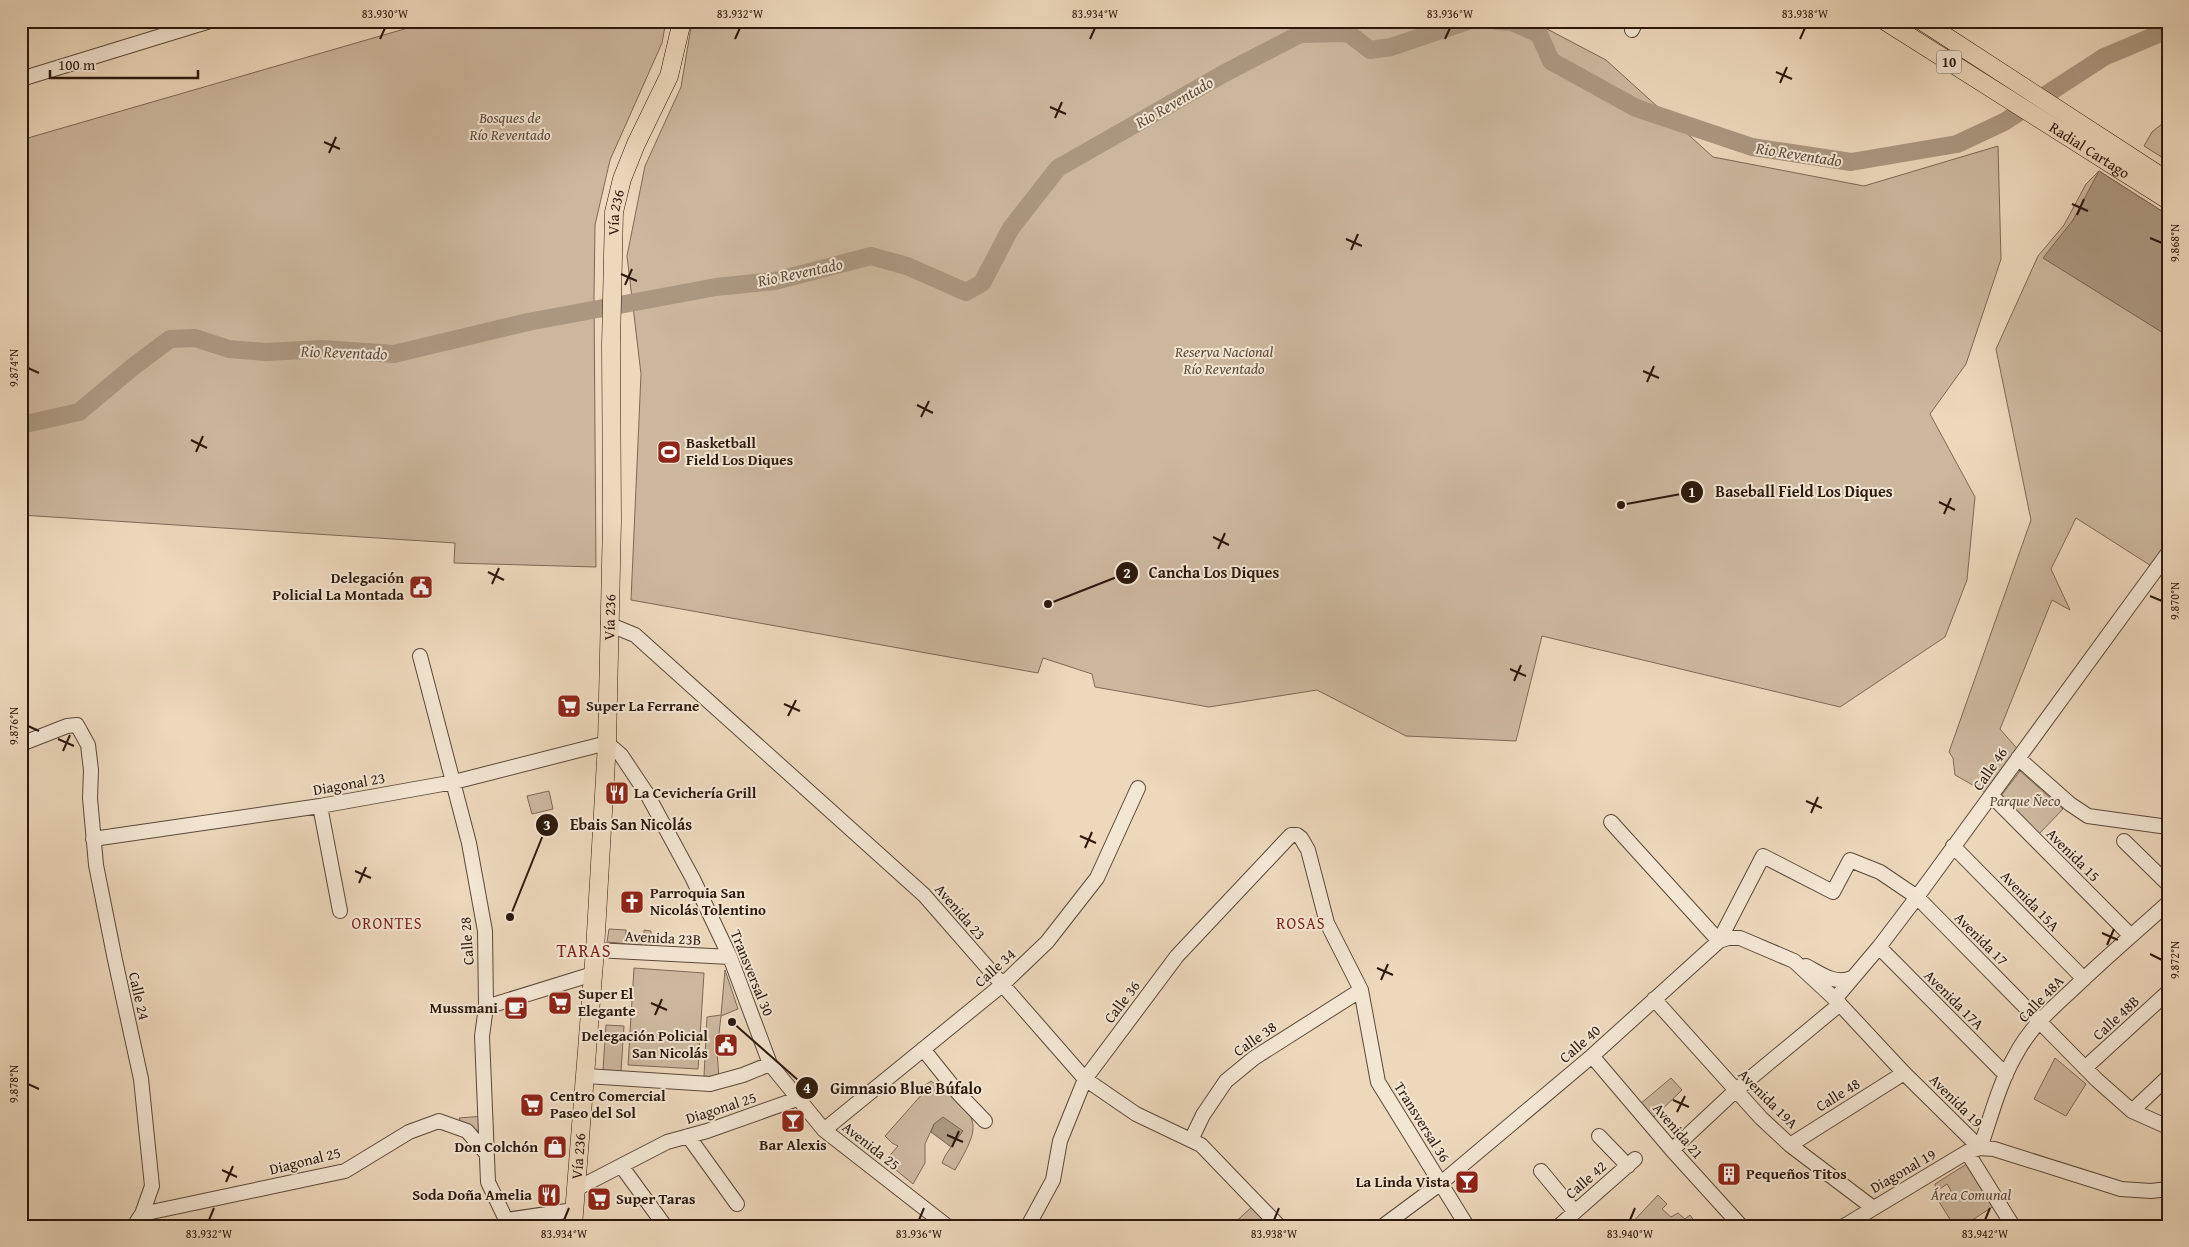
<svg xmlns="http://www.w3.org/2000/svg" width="2189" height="1247" viewBox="0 0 2189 1247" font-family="'Gentium Book Plus',serif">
  <rect width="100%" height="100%" fill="#edd8bc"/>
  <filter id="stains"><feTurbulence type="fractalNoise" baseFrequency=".004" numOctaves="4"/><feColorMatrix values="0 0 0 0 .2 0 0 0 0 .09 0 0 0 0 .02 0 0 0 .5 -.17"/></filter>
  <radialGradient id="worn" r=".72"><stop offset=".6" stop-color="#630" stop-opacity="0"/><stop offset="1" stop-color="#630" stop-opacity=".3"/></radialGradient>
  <path fill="#ccb79e" stroke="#7c6855" d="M 432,21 L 666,21 L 662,43 L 610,160 L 595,225 L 594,297 L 596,567 L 454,563 L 455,543 L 21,515 L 21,140 Z
    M 692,21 L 1136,21 L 1137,23 L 1142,21 L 1532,21 L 1606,60 L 1713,157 L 1864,186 L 1998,146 L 2001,259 L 1966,364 L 1930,414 L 1975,497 L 1967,580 L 1945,637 L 1840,707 L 1542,636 L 1516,741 L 1406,736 L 1317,690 L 1209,707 L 1095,687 L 1092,674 L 1043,658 L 1038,673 L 631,600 L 641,374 L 627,256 L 645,166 L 681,87 Z
    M 2168,119 L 2168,161 L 2144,146 L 2152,132 Z
    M 2099,171 L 2168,215 L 2168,553 L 2156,569 L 2076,518 L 2051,569 L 2070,610 L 2052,600 L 2000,729 L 2021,753 L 1992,796 L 1955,775 L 1953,758 L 1949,752 L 2031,520 L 1996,349 L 2038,256 L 2064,225 L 2086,184 Z
    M 2020,771 L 2063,809 L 2036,837 L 1997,801 Z
    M 549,791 L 553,809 L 532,814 L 527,796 Z
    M 609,929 L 626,930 L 626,936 L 644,937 L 644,930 L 651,931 L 651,946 L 607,942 Z
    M 634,968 L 704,973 L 698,1069 L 628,1065 Z
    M 725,970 L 738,1009 L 721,1016 L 717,1051 L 719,1078 L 704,1076 L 707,1017 L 721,1015 Z
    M 606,1025 L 624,1026 L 621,1071 L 603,1070 Z
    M 2055,1058 L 2086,1084 L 2066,1116 L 2034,1099 Z
    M 1671,1078 L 1682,1090 L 1652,1119 L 1639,1105 Z
    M 940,1079 C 976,1121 985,1119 955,1170 L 942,1163 L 945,1156 L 962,1131 L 934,1124 L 925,1144 L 925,1163 L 913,1184 L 885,1161 L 898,1146 L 892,1143 L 885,1136 L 924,1092 L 926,1087 L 924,1086 L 931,1081 L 935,1084 Z
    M 484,1116 L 482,1133 L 461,1122 L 459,1118 Z
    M 1973,1160 L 2000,1202 L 1963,1226 L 1954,1226 L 1938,1200 L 1951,1191 L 1947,1184 L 1937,1191 L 1935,1184 Z
    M 1658,1195 L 1667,1204 L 1662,1209 L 1671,1217 L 1678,1213 L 1685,1219 L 1690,1215 L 1698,1226 L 1629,1226 Z
    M 1254,1205 L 1275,1226 L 1231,1226 Z"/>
  <path fill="#ab9780" stroke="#786452" d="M 2099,171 L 2168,215 L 2168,336 L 2043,258 L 2073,220 Z
    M 943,1117 L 963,1131 L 951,1147 L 931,1132 L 934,1124 Z"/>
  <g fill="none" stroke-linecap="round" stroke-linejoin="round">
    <path stroke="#ab9780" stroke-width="18" d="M 1497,21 L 1512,22 L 1539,34 L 1551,61 L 1636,108 L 1752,147 L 1851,162 L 1957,144 L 2004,122 L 2104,57 L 2168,30
      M 21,425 L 79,412 L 134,366 L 170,339 L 195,338 L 229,349 L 266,352 L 322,349 L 394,354 L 528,322 L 716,287 L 775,281 L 871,256 L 907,266 L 966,292 L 982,283 L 1011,228 L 1058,168 L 1223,74 L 1300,34 L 1348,33 L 1370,50 L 1391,47 L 1468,21"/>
    <g stroke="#5c4838" stroke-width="16">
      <path id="minor" d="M 1632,30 L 1636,21
        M 21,79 L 210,21
        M 608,624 L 635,635 L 924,895 L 1085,1079 L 1136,1114 L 1201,1145 L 1279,1226
        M 420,656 L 469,843 L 485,931 L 486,1007 L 482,1036 L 488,1182 L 509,1226
        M 21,744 L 67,726 L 77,725 L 88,745 L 91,770 L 90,798 L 96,865 L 115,960 L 141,1079 L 152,1186 L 142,1214 L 134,1226
        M 2018,758 L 2070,804 L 2088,816 L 2168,827
        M 1992,796 L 2131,936
        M 320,806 L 340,911
        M 1611,822 L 1719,941 L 1728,938 L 1740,938 L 1794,961 L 1835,999 L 1904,1073 L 1980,1148 L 1994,1149 L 2121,1189 L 2151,1191 L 2168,1189
        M 93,839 L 320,806 L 454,782 L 607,743 L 621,755 L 647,794 L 693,879 L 730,957 L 770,1064
        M 2124,841 L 2168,884
        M 1953,846 L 2084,979
        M 1879,947 L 2006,1075
        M 595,950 L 730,957
        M 1806,966 C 1821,974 1835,985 1852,978
        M 1654,999 L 1761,1118 L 1790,1145 L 1872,1207
        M 1835,999 L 1879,947 L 1917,897 L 2168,553
        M 486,1007 L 593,974
        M 923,1049 L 959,1094 L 985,1121
        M 1592,1056 L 1672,1150 L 1741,1226
        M 2085,1068 L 2168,992
        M 586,1076 L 710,1084 L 743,1075 L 770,1064 L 824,1130 L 947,1226
        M 2132,1111 L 2168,1077
        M 824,1130 L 1002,985 L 1047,942 L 1097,878 L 1138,788
        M 688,1136 L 737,1204
        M 1599,1136 L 1628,1166
        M 1191,1140 L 1203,1115 L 1226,1081 L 1254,1058 L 1361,990
        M 1790,1145 L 1904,1073
        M 1980,1148 C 1991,1117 1999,1084 2015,1056 C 2029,1029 2050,1010 2072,990 C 2103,960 2136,932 2168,903
        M 1672,1150 L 1735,1091 L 1840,1004
        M 1967,1152 L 2013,1226
        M 622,1167 L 665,1226
        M 1541,1171 L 1575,1212
        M 576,1189 L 667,1142 L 707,1131 L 797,1099
        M 142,1214 L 345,1171 L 409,1132 L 439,1121 L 467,1131 L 486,1153
        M 506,1220 L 574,1210
        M 1028,1226 L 1053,1180 L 1060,1141 L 1085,1079 L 1177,956 L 1291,835 L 1297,835 L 1301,838 L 1308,850 L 1327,923 L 1361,990 L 1378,1082 L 1467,1226
        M 1383,1226 L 1441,1183 L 1592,1056 L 1719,941 L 1763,856 L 1833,892 L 1850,860 L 1880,872 L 1917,897 L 2097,1080 L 2132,1111 L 2168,1127
        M 1559,1226 L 1635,1159
        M 1844,1226 L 1967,1152 L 1980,1148"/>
    </g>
    <g stroke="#2c180c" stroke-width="19">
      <g id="major">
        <path id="s1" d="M 1885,21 L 2168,200"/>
        <path d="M 1922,21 L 2168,181"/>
        <path id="s2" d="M 573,1226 L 595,950 L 607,743 L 612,521 L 611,345 L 614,212 L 622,179 L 636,144 L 669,76 L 682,21"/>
      </g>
    </g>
    <use href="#minor" stroke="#f3e6d3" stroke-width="14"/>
    <use href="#major" stroke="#edd8bc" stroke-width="18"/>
  </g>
  <path fill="none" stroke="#2c180c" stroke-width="2" d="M 380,39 L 385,28M 735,39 L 740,28M 1090,39 L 1095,28M 1445,39 L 1450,28M 1800,39 L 1805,28M 1776,72 L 1792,79M 1780,83 L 1787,67M 1050,107 L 1066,114M 1055,118 L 1062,102M 324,142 L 340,149M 329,153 L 336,137M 2072,204 L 2088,211M 2077,215 L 2084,199M 2150,238 L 2162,243M 1346,239 L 1362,246M 1351,250 L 1358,234M 621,274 L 637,281M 625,285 L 632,269M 28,368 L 39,373M 1643,371 L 1659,378M 1647,382 L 1654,366M 917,405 L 933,413M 921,417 L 929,401M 191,440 L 207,448M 196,452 L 203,436M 1939,502 L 1955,510M 1944,514 L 1951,498M 1213,537 L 1229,545M 1218,549 L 1225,533M 488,572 L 504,580M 492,584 L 499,568M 2150,596 L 2162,601M 1510,669 L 1526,676M 1514,681 L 1521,665M 784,704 L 800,711M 788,716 L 796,700M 28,726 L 39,731M 58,739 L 74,746M 63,751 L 70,735M 1806,801 L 1822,808M 1811,813 L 1818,797M 1080,836 L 1096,843M 1085,848 L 1092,832M 355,871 L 371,878M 359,883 L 366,867M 2102,933 L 2118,940M 2107,945 L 2114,929M 2150,954 L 2162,960M 1377,968 L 1393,975M 1381,980 L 1388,964M 651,1003 L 667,1010M 655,1015 L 662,999M 28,1084 L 39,1089M 1673,1100 L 1689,1107M 1677,1112 L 1685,1096M 947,1135 L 963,1142M 952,1147 L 959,1131M 222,1170 L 237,1177M 226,1182 L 233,1166M 209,1220 L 214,1208M 564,1220 L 569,1208M 919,1220 L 924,1208M 1274,1220 L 1279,1208M 1630,1220 L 1635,1208M 1985,1220 L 1990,1208"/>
  <defs>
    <g id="stadium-square" transform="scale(1.25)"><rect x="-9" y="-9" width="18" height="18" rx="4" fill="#8f2418" stroke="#f3e6d3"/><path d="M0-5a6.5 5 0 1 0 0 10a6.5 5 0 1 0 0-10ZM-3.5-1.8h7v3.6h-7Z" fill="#fff"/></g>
    <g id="civic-square" transform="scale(1.25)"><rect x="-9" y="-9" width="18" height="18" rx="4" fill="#8f2418" stroke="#f3e6d3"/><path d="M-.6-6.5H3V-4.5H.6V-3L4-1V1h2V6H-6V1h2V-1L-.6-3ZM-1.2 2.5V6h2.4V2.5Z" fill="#fff"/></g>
    <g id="supermarket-square" transform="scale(1.25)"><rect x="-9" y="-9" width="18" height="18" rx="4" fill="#8f2418" stroke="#f3e6d3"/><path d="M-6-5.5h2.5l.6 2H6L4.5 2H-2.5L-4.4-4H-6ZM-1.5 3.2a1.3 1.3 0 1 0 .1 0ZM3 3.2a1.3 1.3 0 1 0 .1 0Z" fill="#fff"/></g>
    <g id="restaurant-square" transform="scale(1.25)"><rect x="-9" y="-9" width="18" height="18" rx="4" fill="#8f2418" stroke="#f3e6d3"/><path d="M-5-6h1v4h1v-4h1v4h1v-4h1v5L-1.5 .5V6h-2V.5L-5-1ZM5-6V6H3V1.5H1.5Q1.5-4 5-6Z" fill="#fff"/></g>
    <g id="church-square" transform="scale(1.25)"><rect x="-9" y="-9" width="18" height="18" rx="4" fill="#8f2418" stroke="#f3e6d3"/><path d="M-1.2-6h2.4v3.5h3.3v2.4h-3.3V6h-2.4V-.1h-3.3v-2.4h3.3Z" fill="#fff"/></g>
    <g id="cafe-square" transform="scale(1.25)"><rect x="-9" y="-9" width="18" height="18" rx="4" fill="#8f2418" stroke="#f3e6d3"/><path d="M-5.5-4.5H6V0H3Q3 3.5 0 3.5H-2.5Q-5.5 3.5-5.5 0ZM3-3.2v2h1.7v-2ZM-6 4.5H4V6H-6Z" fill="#fff"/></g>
    <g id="bar-square" transform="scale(1.25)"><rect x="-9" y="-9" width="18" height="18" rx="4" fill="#8f2418" stroke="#f3e6d3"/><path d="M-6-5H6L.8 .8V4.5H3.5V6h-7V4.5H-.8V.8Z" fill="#fff"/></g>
    <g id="shop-square" transform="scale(1.25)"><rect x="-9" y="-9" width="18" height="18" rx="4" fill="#8f2418" stroke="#f3e6d3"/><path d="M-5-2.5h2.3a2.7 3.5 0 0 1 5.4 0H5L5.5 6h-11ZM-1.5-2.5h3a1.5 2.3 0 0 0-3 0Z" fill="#fff"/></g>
    <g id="building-square" transform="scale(1.25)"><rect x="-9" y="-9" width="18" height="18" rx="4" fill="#8f2418" stroke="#f3e6d3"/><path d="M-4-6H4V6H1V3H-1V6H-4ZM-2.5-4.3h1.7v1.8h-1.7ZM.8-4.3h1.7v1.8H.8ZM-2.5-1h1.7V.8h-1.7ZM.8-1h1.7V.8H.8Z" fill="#fff"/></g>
  </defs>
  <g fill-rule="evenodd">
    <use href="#stadium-square" x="669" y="452"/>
    <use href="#civic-square" x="421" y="587"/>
    <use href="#supermarket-square" x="569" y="706"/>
    <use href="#restaurant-square" x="617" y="793"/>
    <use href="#church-square" x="632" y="902"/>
    <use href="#supermarket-square" x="560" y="1003"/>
    <use href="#cafe-square" x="516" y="1008"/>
    <use href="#civic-square" x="726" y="1045"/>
    <use href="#supermarket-square" x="532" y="1105"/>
    <use href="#bar-square" x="793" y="1121"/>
    <use href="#shop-square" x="555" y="1147"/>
    <use href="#building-square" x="1729" y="1174"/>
    <use href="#bar-square" x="1467" y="1182"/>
    <use href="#restaurant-square" x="549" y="1195"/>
    <use href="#supermarket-square" x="599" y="1199"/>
  </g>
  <g text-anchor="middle" stroke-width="4" stroke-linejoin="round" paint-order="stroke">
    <rect fill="#f3e6d3" stroke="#685648" stroke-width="1" x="1936.5" y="50.5" width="25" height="23" rx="4"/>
    <g font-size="14" font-weight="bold" fill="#2c180c">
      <text x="1949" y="67">10</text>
    </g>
    <g font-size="15" font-style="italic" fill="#5c4838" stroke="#f3e6d3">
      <text x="510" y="123">Bosques de<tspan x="510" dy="17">Río Reventado</tspan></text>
      <text x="1224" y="357">Reserva Nacional<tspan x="1224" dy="17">Río Reventado</tspan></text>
      <text x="2025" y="806">Parque Ñeco</text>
      <text x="1971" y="1200">Área Comunal</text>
    </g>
    <g font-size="15" fill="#2c180c" stroke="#f3e6d3">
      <text dy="5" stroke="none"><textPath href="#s1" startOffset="242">Radial Cartago</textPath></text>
      <text dy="5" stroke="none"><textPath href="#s2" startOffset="1015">Vía 236</textPath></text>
      <text dy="5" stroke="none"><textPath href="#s2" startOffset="610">Vía 236</textPath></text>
      <text transform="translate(1990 769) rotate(-55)" y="5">Calle 46</text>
      <text transform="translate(349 784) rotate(-10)" y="5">Diagonal 23</text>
      <text transform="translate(2073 855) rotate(45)" y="5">Avenida 15</text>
      <text transform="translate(2030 901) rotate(46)" y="5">Avenida 15A</text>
      <text transform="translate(960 912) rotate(49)" y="5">Avenida 23</text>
      <text transform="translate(663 938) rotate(3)" y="5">Avenida 23B</text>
      <text transform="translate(1981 939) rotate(45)" y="5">Avenida 17</text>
      <text transform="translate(467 941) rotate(-94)" y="5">Calle 28</text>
      <text transform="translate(995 968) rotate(-42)" y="5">Calle 34</text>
      <text transform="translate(752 973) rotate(68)" y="5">Transversal 30</text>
      <text transform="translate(139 996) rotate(77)" y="5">Calle 24</text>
      <text transform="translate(2041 999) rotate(-46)" y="5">Calle 48A</text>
      <text transform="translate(1954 1000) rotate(45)" y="5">Avenida 17A</text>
      <text transform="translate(1122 1002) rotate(-53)" y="5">Calle 36</text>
      <text transform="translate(2116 1018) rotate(-43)" y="5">Calle 48B</text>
      <text transform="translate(1255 1039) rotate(-35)" y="5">Calle 38</text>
      <text transform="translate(1580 1044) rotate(-41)" y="5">Calle 40</text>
      <text transform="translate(1838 1095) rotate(-32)" y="5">Calle 48</text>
      <text transform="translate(1768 1099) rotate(45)" y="5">Avenida 19A</text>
      <text transform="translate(1956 1101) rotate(45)" y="5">Avenida 19</text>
      <text transform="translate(721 1108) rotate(-18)" y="5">Diagonal 25</text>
      <text transform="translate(1422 1122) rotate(58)" y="5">Transversal 36</text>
      <text transform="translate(1678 1131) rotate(49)" y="5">Avenida 21</text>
      <text transform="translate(871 1146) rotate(38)" y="5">Avenida 25</text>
      <text dy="5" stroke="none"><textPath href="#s2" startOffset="70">Vía 236</textPath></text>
      <text transform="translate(305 1161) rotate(-14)" y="5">Diagonal 25</text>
      <text transform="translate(1903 1171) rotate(-30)" y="5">Diagonal 19</text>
      <text transform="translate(1586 1180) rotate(-41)" y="5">Calle 42</text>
    </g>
    <g font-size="15" font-weight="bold" fill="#2c180c" stroke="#f3e6d3" text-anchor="start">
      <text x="686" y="448">Basketball<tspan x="686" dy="17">Field Los Diques</tspan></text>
      <text x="404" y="583" text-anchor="end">Delegación<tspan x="404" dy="17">Policial La Montada</tspan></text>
      <text x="586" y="711">Super La Ferrane</text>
      <text x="634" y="798">La Cevichería Grill</text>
      <text x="650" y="898">Parroquia San<tspan x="650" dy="17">Nicolás Tolentino</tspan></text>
      <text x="578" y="999">Super El<tspan x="578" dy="17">Elegante</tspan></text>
      <text x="498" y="1013" text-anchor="end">Mussmani</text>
      <text x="708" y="1041" text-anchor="end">Delegación Policial<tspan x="708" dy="17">San Nicolás</tspan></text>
      <text x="550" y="1101">Centro Comercial<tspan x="550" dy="17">Paseo del Sol</tspan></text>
      <text x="793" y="1150" text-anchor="middle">Bar Alexis</text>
      <text x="538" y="1152" text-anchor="end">Don Colchón</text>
      <text x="1746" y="1179">Pequeños Titos</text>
      <text x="1450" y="1187" text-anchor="end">La Linda Vista</text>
      <text x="532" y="1200" text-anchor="end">Soda Doña Amelia</text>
      <text x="616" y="1204">Super Taras</text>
    </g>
    <g font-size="16" font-style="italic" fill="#5f4b3a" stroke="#f3e6d3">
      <text transform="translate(1174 102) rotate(-30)" y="6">Rio Reventado</text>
      <text transform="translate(1799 154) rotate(9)" y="6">Rio Reventado</text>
      <text transform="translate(800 272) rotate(-12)" y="6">Rio Reventado</text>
      <text transform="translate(344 352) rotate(2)" y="6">Rio Reventado</text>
    </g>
    <g font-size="16" letter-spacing="1" fill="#7a1f14" stroke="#f3e6d3">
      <text x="387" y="929">ORONTES</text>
      <text x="1301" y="929">ROSAS</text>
    </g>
    <g font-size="18" letter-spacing="1" fill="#7a1f14" stroke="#f3e6d3">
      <text x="584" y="957">TARAS</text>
    </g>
  </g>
  <path fill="none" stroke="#2c180c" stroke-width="2" d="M1621 505L1692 492M1048 604L1127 573M510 917L547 825M732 1022L807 1088"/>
  <g fill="#2c180c" stroke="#f3e6d3" stroke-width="2">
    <circle cx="1621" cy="505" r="5"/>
    <circle cx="1048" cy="604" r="5"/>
    <circle cx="510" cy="917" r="5"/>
    <circle cx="732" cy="1022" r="5"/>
    <circle cx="1692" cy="492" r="12"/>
    <circle cx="1127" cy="573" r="12"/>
    <circle cx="547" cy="825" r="12"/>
    <circle cx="807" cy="1088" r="12"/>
  </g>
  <g font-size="15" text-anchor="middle" font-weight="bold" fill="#fff">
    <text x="1692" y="497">1</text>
    <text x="1127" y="578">2</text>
    <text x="547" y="830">3</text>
    <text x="807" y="1093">4</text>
  </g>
  <g font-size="16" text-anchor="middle" font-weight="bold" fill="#2c180c" stroke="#f3e6d3" stroke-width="4" stroke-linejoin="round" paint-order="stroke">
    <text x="1804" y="497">Baseball Field Los Diques</text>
    <text x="1214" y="578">Cancha Los Diques</text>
    <text x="631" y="830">Ebais San Nicolás</text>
    <text x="906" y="1094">Gimnasio Blue Búfalo</text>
  </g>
  <rect width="2189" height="1247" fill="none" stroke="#edd8bc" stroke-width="55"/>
  <path d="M50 70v8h148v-8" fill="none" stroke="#2c180c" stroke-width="2.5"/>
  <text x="58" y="70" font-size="15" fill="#2c180c" stroke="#f3e6d3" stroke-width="4" paint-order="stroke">100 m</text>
  <rect x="28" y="28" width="2134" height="1192" fill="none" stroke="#2c180c" stroke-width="2"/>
  <g font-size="12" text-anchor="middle" fill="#2c180c">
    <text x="385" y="18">83.930°W</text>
    <text x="740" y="18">83.932°W</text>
    <text x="1095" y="18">83.934°W</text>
    <text x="1450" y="18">83.936°W</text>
    <text x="1805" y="18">83.938°W</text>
    <text transform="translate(2175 243) rotate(-90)" y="4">9.868°N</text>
    <text transform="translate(14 368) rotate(-90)" y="4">9.874°N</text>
    <text transform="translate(2175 601) rotate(-90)" y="4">9.870°N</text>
    <text transform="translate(14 726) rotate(-90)" y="4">9.876°N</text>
    <text transform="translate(2175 960) rotate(-90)" y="4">9.872°N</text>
    <text transform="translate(14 1084) rotate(-90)" y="4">9.878°N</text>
    <text x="209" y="1238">83.932°W</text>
    <text x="564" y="1238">83.934°W</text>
    <text x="919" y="1238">83.936°W</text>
    <text x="1274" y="1238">83.938°W</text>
    <text x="1630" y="1238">83.940°W</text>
    <text x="1985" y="1238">83.942°W</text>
  </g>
  <rect width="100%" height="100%" filter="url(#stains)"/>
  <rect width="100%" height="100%" fill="url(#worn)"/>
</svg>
